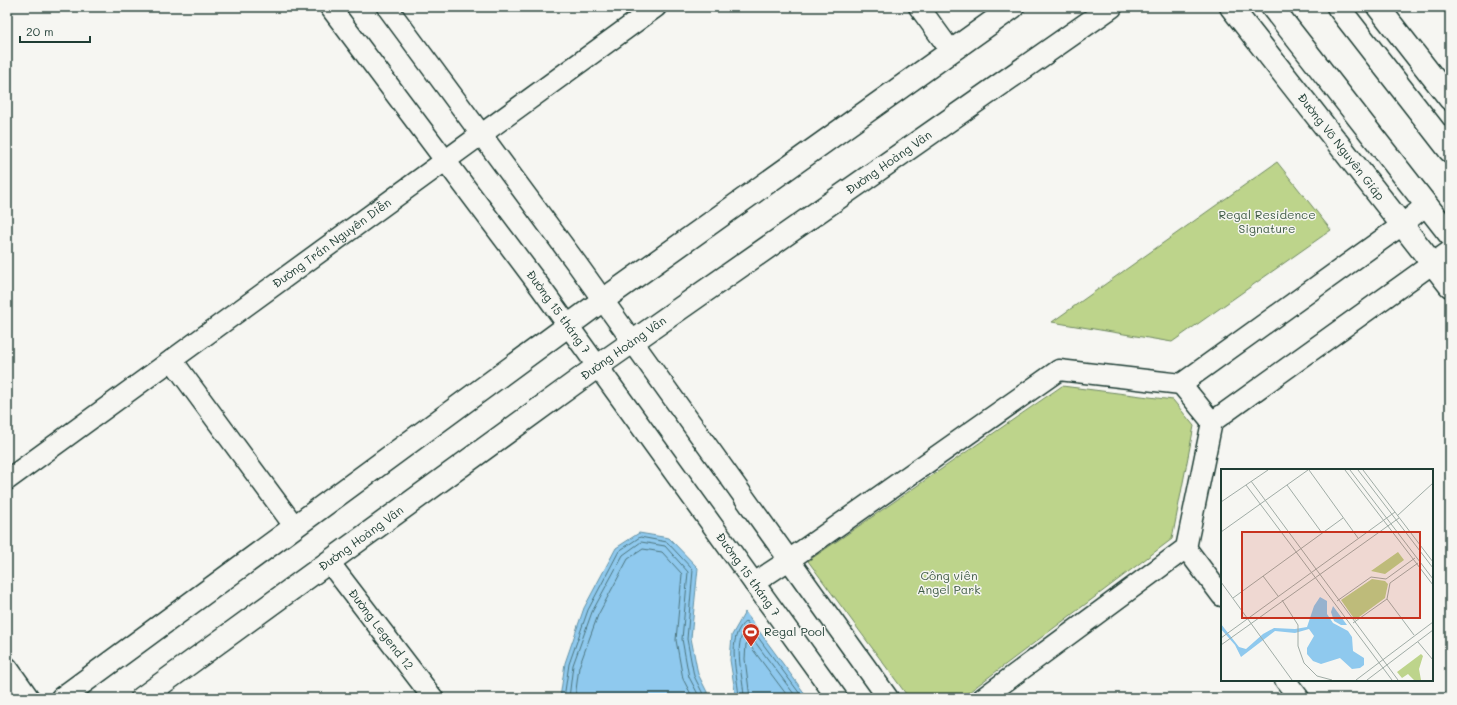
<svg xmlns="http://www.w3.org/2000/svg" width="1457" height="705" viewBox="0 0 1457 705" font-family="Mali,sans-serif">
  <rect width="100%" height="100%" fill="#f6f6f2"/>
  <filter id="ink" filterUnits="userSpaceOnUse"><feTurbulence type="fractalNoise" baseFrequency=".025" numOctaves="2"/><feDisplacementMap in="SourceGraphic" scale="8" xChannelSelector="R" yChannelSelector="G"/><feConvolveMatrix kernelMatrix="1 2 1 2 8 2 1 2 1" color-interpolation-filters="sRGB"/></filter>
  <g filter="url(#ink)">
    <path fill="#bdd48b" stroke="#6e8860" d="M 1277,162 L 1331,230 L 1172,342 L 1052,322 Z
      M 1062,386 L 1173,400 L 1194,426 L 1172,539 L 961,698 L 909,698 L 808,561 Z"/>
    <path fill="#8fc9ee" stroke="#6291a4" d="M 639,533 L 669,538 L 698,568 L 691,638 L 698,674 L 710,698 L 560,698 L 565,663 L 584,608 L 616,548 Z
      M 745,612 L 808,698 L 736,698 L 730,660 L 732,635 Z"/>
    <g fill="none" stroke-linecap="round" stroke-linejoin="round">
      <path stroke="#4c757e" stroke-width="1" d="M 564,698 L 569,664 L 588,610 L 619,551 L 640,537 L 667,542 L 693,570 L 687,639 L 694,676 L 705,698
        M 569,698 L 573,665 L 592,612 L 623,555 L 641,542 L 665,546 L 688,572 L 682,639 L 689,677 L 700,698
        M 575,698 L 579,667 L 598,615 L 628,559 L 643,549 L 662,552 L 682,574 L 676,640 L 683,679 L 693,698
        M 739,698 C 738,676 725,637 746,621 L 803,698
        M 744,698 C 744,681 732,642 746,630 L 797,698
        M 750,698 L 745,659 L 746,644 L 748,643 L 789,698"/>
      <g stroke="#1f3d34" stroke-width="23">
        <g id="minor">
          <path id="s1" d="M 330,7 L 541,288 L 837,698"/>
          <path d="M 387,7 L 577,264 L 888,698"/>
          <path d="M 919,7 L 951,51"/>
          <path d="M 172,360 L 295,527"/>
          <path d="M 1181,384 L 1212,422"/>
          <path id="s2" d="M 7,480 L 656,7"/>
          <path d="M 1186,548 L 1222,596"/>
          <path id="s3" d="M 329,562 L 433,698"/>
          <path d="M 754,583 L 789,560 L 1059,370 L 1181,384 L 1402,225 L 1426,205"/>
          <path d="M 7,667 L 29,698"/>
          <path d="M 1285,680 L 1299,698"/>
          <path d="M 983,698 L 1186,548 L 1212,422 L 1450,251"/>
        </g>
      </g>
      <g stroke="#1f3d34" stroke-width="25">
        <g id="tertiary">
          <path id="s4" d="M 1231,7 L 1450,286"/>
          <path d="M 1378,7 L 1450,99"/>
          <path d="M 62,698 L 603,300 L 1013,7"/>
          <path id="s5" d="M 142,698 L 598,366 L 1111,7"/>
        </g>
      </g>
      <g stroke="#1f3d34" stroke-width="25">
        <path id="secondary" d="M 1272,7 L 1450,235
          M 1338,7 L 1450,151"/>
      </g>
      <use href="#minor" stroke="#f6f6f2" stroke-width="20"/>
      <use href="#tertiary" stroke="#f6f6f2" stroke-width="22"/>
      <use href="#secondary" stroke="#f6f6f2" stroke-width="22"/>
    </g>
  </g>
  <defs>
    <g id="stadium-pin" transform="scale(0.9)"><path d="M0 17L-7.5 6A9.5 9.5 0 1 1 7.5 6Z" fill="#c8321e" stroke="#f6f6f2"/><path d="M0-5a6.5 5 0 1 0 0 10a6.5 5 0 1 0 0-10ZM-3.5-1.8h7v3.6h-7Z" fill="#fff"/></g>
  </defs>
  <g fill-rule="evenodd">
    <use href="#stadium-pin" x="751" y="632"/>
  </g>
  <g text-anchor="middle" stroke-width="3" stroke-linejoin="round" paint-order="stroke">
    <g font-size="12" fill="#1f3d34" stroke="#f6f6f2">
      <text dy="4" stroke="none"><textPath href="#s4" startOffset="178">Đường Võ Nguyên Giáp</textPath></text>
      <text dy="4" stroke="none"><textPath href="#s5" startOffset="919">Đường Hoàng Vân</textPath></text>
      <text dy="4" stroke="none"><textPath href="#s2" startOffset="402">Đường Trần Nguyên Diễn</textPath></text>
      <text dy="4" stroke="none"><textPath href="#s1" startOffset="381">Đường 15 tháng 7</textPath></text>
      <text dy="4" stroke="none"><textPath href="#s5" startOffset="595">Đường Hoàng Vân</textPath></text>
      <text dy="4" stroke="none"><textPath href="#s5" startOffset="271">Đường Hoàng Vân</textPath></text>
      <text dy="4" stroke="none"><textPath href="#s1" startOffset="705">Đường 15 tháng 7</textPath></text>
      <text dy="4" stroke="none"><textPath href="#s3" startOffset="85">Đường Legend 12</textPath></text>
    </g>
    <g font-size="12" fill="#3f5b45" stroke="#f6f6f2">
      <text x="1267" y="219">Regal Residence<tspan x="1267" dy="14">Signature</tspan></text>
      <text x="949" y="580">Công viên<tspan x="949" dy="14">Angel Park</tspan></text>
    </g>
    <g font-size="12" fill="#1f3d34" stroke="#f6f6f2" text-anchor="start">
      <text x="764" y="636">Regal Pool</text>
    </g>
  </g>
  <g transform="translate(1221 469)">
    <rect width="212" height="212" fill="#f6f6f2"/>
    <path d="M 177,83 L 183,91 L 164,105 L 150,102 ZM 151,110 L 164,112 L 167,115 L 164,129 L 134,151 L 120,131 ZM 200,185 L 202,187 L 198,200 L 200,211 L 193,211 L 187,205 L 181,209 L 176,203 Z" fill="#bdd48b"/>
    <path d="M 99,128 L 106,132 L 106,145 L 112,154 L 127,162 L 131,168 L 132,182 L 143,189 L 143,196 L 139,199 L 131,200 L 119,189 L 100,195 L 92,192 L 86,185 L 86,179 L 93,167 L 88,160 L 74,164 L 54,162 L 20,188 L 14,176 L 0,160 L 0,155 L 18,178 L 25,180 L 42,165 L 53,159 L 74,160 L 86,158 L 93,137 ZM 112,137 L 126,156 L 120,156 L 113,152 L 110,143 Z" fill="#8fc9ee"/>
    <path fill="none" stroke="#a0aca6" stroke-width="1" d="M 88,1 L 137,69M 124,1 L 212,116M 129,1 L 212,110M 137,1 L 212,99M 142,1 L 212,93M 30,12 L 177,211M 25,16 L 171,211M 66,16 L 101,64M 0,33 L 47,1M 176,47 L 212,14M 0,63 L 87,1M 42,107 L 57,127M 0,113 L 71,211M 12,129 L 122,49M 166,130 L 193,166M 61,131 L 77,156 L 77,177 L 83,194 L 96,207 L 111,211M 116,132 L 150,108 L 165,110 L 194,89M 132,154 L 166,130 L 169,114 L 197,94M 0,169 L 174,43M 197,173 L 212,191M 0,176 L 178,49M 135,211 L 212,153M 146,211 L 212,161"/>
    <path fill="#c8321e" fill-opacity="0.15" stroke="#c8321e" stroke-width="2" d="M 21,63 L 199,63 L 199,149 L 21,149 Z"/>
    <rect width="212" height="212" fill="none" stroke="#1f3d34" stroke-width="2"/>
  </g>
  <rect width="1457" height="705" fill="none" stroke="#f6f6f2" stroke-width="24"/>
  <rect x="12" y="12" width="1433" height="681" fill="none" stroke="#1f3d34" stroke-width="1.5" filter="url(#ink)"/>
  <path d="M20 36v6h70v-6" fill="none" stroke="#1f3d34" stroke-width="2"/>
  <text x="26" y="36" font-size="12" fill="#1f3d34" stroke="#f6f6f2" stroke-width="3" paint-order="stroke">20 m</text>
</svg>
